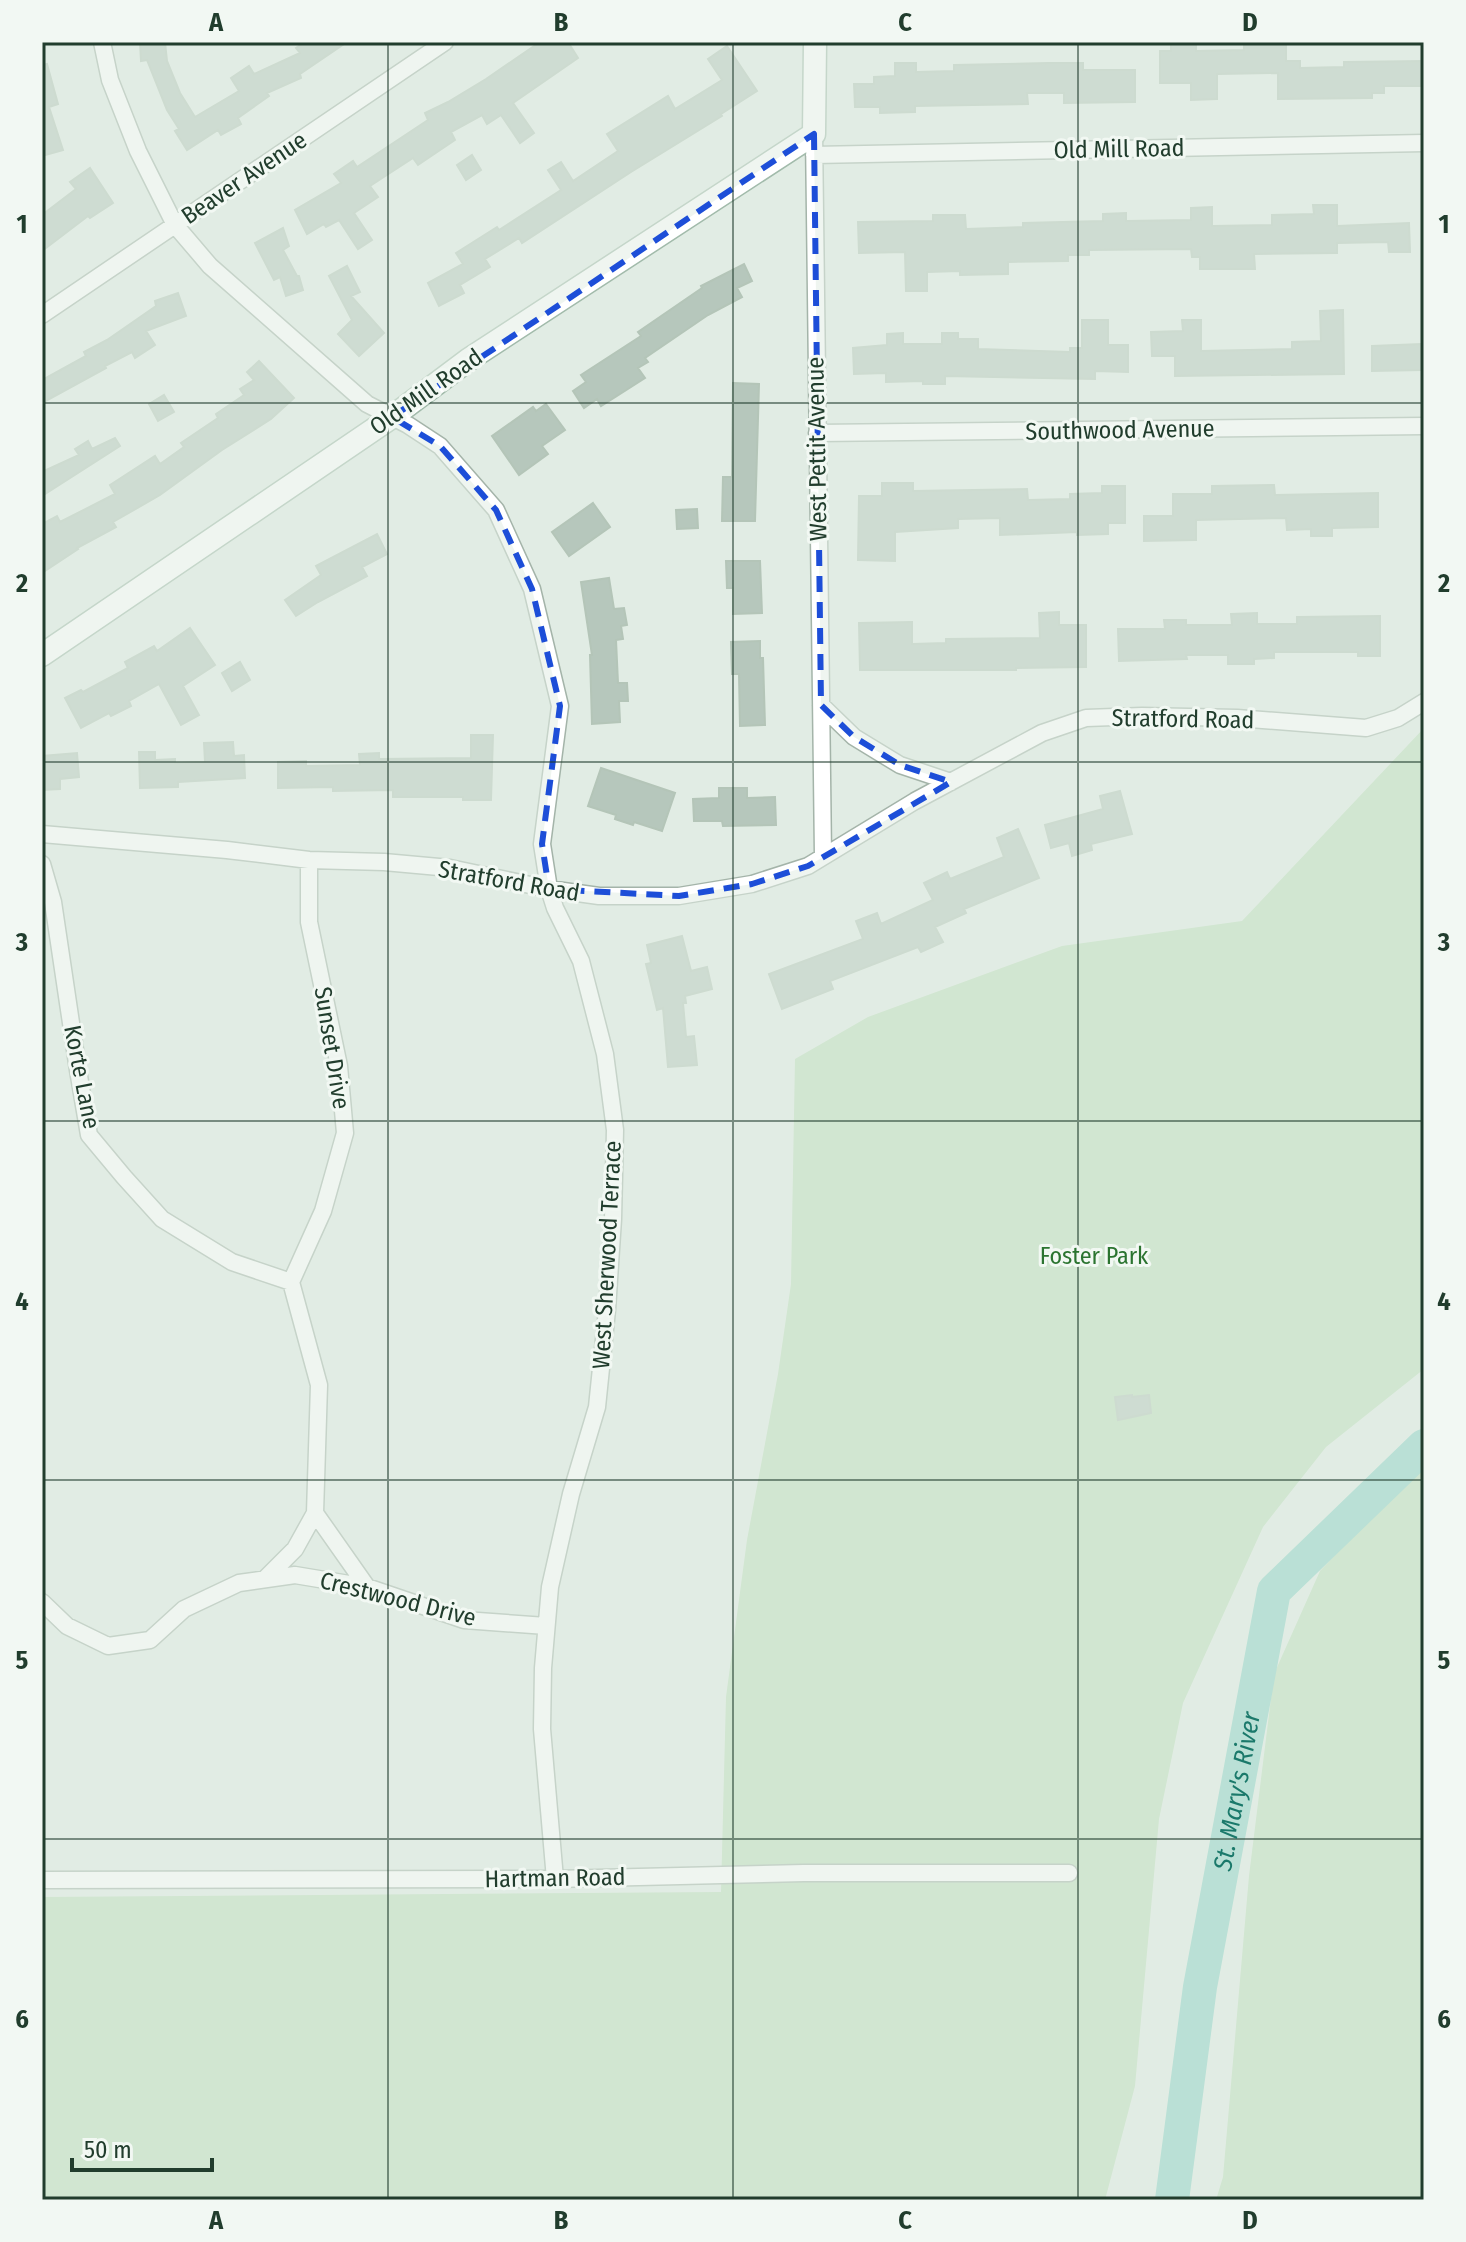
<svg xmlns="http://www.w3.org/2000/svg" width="1466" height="2242" viewBox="0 0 1466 2242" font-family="'Fira Sans Condensed',sans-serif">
  <rect width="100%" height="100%" fill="#e1ece4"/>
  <path fill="#bcddba" d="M 1424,728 L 1424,1369 L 1326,1447 L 1263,1527 L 1183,1703 L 1159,1819 L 1135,2086 L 1105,2200 L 42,2200 L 42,1897 L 721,1892 L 726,1697 L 747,1540 L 778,1374 L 791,1284 L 795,1059 L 868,1017 L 1062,946 L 1242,921 Z
    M 1424,1461 L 1424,2200 L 1216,2200 L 1223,2177 L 1249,1876 L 1274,1674 L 1320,1571 Z"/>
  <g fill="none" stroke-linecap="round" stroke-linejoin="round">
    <path stroke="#89d1c5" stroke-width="34" id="s1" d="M 1172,2200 L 1200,1987 L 1274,1591 L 1424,1446"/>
  </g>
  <path fill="#b6c7bc" stroke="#b4c5b8" stroke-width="2" d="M 140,42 L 165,42 L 167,61 L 180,93 L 195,117 L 239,91 L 231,78 L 249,66 L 254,74 L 300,53 L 296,48 L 305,42 L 347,42 L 300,74 L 301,78 L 267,93 L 269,96 L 238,118 L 241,124 L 221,135 L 218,130 L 187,150 L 175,131 L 179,129 L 167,110 L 147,60 L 141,61 Z
    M 540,42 L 568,42 L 578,58 L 513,103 L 534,133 L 520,143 L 501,115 L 487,124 L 482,115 L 451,132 L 455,140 L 418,165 L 413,158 L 370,186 L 378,197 L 354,213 L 372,240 L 358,249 L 339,220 L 326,227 L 324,224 L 307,234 L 295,210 L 341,183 L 334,174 L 353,161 L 357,167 L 428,120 L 425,113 L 448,102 L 486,79 Z
    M 1171,42 L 1196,42 L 1196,51 L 1244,50 L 1244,42 L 1286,42 L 1286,61 L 1300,61 L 1300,68 L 1344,67 L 1344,62 L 1424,61 L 1424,86 L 1384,86 L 1384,93 L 1372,93 L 1372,98 L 1278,99 L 1278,73 L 1217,74 L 1217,99 L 1191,100 L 1191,83 L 1160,83 L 1160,51 L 1171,51 Z
    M 727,46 L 757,91 L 721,114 L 722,116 L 631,172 L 522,243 L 519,238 L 485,259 L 490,267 L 460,285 L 464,293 L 439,306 L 428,283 L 463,264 L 456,253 L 497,227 L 499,230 L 561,190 L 548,170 L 561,162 L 573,181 L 618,151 L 607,134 L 668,96 L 675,109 L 722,80 L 708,59 Z
    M 895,63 L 916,63 L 916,72 L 954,71 L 954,65 L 1049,63 L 1083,63 L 1083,70 L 1135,70 L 1135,102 L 1064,103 L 1064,93 L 1027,93 L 1028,104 L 915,106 L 915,112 L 880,113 L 880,107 L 855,107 L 854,84 L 874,84 L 874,77 L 895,76 Z
    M 47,64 L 58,104 L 49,107 L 63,150 L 42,156 L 42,65 Z
    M 472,155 L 481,170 L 466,180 L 457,165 Z
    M 90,168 L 113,203 L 90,218 L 88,216 L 42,251 L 42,215 L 76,189 L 70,182 Z
    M 1313,205 L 1337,205 L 1337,226 L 1409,223 L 1410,252 L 1389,252 L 1388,242 L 1337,243 L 1337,253 L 1254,254 L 1255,269 L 1200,269 L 1200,257 L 1192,257 L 1191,249 L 1089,250 L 1089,255 L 1068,255 L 1068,261 L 1008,262 L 1008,274 L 960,275 L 960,271 L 927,272 L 927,291 L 906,291 L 905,252 L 859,253 L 858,222 L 933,221 L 933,215 L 965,215 L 966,229 L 1023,227 L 1023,223 L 1103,221 L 1103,214 L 1126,213 L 1126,221 L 1191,220 L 1191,208 L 1212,207 L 1212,226 L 1272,225 L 1272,215 L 1314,214 Z
    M 283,228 L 289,246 L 283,250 L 297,276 L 299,276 L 303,290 L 286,296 L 280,277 L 274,280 L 255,243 Z
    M 744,264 L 752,281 L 737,288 L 742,297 L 708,315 L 645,358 L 648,362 L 638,368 L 645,378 L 601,406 L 597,399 L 584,408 L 573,391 L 586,382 L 581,375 L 641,336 L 638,332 L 702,288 L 701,286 Z
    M 347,266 L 360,292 L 351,296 L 384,333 L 359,356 L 338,334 L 352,320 L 329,276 Z
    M 178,293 L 186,316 L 146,331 L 155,345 L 135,358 L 132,352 L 105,366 L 106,368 L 42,403 L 42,380 L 86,356 L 84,352 L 107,340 L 156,306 L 155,301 Z
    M 1343,310 L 1344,374 L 1175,376 L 1175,356 L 1152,356 L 1151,332 L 1183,331 L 1182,320 L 1201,320 L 1201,351 L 1292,349 L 1292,342 L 1321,341 L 1320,311 Z
    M 1082,320 L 1108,320 L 1108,345 L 1128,345 L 1128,372 L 1095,371 L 1095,379 L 945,376 L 945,384 L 923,384 L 923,381 L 886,382 L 886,373 L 854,374 L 853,348 L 887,345 L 887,334 L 903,333 L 903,344 L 942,344 L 942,333 L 958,333 L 958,339 L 978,339 L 978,349 L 1070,352 L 1070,348 L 1082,348 Z
    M 1421,344 L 1422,370 L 1372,371 L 1372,346 Z
    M 259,361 L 294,398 L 271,419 L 222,450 L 160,495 L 113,522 L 116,527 L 77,548 L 78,549 L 42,573 L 42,524 L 57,516 L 60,522 L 115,494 L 110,485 L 155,456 L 160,464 L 184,447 L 181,443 L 218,418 L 216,414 L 244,395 L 240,389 L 254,380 L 247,372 Z
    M 733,383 L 759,384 L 755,521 L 722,521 L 723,477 L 732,477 Z
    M 164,395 L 174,412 L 158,421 L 149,404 Z
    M 546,404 L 565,430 L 542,446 L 548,454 L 519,475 L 492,436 L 533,407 L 536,411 Z
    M 115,438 L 120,446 L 42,496 L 42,472 L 79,455 L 75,449 L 88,441 L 92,449 Z
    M 882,483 L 913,483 L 913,491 L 1027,489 L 1028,500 L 1070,499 L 1070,494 L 1102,493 L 1102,486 L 1125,486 L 1125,523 L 1108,523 L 1108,534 L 1077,535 L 1077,532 L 1000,535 L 1000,518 L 958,519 L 958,528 L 895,532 L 895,561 L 858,560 L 859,496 L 882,496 Z
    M 1274,485 L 1275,495 L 1378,493 L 1378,527 L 1332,528 L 1332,536 L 1311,536 L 1311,529 L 1287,530 L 1286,518 L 1196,520 L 1196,540 L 1144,541 L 1144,516 L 1173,516 L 1173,494 L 1212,494 L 1212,486 Z
    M 593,503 L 610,527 L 569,556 L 552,532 Z
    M 697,509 L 698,528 L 677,529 L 676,510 Z
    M 377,534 L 387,554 L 362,567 L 367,576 L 318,602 L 296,616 L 285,600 L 321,575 L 316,566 Z
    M 726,561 L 760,561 L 762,613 L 733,614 L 733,588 L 727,588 Z
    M 609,578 L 614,609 L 624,608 L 627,625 L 621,626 L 623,639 L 616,640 L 618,683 L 627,683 L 628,701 L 619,701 L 620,722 L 592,724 L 590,655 L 592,655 L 581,582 Z
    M 1059,612 L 1059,625 L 1086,625 L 1086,667 L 1016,668 L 1016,670 L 860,670 L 859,623 L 912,622 L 912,644 L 946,643 L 946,639 L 1040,638 L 1039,613 Z
    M 1257,613 L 1257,624 L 1297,624 L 1297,617 L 1380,616 L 1380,656 L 1358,656 L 1358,652 L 1274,652 L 1274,658 L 1254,659 L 1254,664 L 1228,664 L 1228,655 L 1186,655 L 1187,659 L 1119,661 L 1118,629 L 1165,629 L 1164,620 L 1186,620 L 1186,625 L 1232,625 L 1231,614 Z
    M 190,628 L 215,665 L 183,686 L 199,715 L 181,725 L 159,684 L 129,701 L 131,706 L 111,716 L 109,713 L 81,728 L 65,698 L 81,690 L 83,692 L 128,668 L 125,662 L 154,646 L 157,651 Z
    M 760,641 L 760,658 L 763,658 L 765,725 L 740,726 L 739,674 L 732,674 L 731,642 Z
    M 240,662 L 250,680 L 232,691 L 222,673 Z
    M 471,735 L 493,735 L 491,800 L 463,800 L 463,797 L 393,797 L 393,790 L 333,791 L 333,787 L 278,788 L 278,762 L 306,761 L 306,766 L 360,765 L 359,754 L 379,753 L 379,759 L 471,758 Z
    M 233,742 L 234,756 L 244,755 L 245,778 L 178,782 L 178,787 L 140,788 L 139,752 L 155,752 L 155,760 L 175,759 L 175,763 L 205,762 L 204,743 Z
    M 77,753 L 79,777 L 60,779 L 60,789 L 42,790 L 42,756 Z
    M 601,768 L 675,793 L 662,831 L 634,822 L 633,825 L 615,819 L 616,815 L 588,806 Z
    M 719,788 L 747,788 L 747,798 L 775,797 L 776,825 L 723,826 L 722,821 L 694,821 L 693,799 L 719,798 Z
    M 1120,791 L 1132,834 L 1091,844 L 1092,850 L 1072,856 L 1069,843 L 1051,848 L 1045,825 L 1103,809 L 1100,796 Z
    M 1018,829 L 1039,878 L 964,909 L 966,913 L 935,927 L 943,942 L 921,952 L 918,947 L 830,981 L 833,989 L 782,1009 L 769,974 L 863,939 L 856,921 L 877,913 L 881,924 L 933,900 L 924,883 L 947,872 L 950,879 L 1004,857 L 997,838 Z
    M 682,936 L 691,971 L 707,967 L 712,989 L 685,996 L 686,1003 L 683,1003 L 686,1037 L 694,1036 L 697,1065 L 668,1067 L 663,1008 L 657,1010 L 646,964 L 651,963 L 647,945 Z
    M 1132,1395 L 1132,1397 L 1149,1395 L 1151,1413 L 1118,1420 L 1115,1397 Z"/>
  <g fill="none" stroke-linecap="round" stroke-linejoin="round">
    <g stroke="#a4b4a9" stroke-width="19">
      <path id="minor" d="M 102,42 L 110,80 L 138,151 L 175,225 L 210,266 L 367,404 L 408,425 L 440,446 L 496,510 L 532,589 L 560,706 L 542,844 L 549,889 L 555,908 L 581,961 L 605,1054 L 615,1130 L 613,1219 L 607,1310 L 597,1407 L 571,1494 L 550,1587 L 543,1668 L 542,1729 L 555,1879
        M 814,134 L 823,856
        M 814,155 L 1424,143
        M 42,315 L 445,42
        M 817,433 L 1424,426
        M 821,705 L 854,737 L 900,765 L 951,782
        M 42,834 L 227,850 L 309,860 L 384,862 L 450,868 L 549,889 L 599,896 L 679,896 L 752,884 L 808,866 L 915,801 L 1042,733 L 1086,718 L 1142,716 L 1237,718 L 1366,728 L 1398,718 L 1424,702
        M 309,860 L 309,922 L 339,1066 L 345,1133 L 323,1211 L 291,1282 L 319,1385 L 315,1513 L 367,1587
        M 42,864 L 53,902 L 78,1070 L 89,1135 L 124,1177 L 162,1219 L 232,1262 L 291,1282
        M 265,1579 L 295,1549 L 315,1513
        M 42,1602 L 67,1626 L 108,1646 L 150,1640 L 184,1609 L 239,1583 L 295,1575 L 367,1587 L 464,1620 L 546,1626
        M 42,1880 L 555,1879 L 804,1873 L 1069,1873"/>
    </g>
    <g stroke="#a2bbab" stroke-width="25">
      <path id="secondary" d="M 42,655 L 392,417 L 468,360 L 814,134 L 815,42"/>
    </g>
    <use href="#minor" stroke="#fff" stroke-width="16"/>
    <use href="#secondary" stroke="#fff" stroke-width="22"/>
  </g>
  <path d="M0 0H1466V2242H0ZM 814,134 L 821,705 L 854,737 L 900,765 L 951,782 L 808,866 L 752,884 L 679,896 L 549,889 L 542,844 L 560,706 L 532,589 L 496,510 L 440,446 L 392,417 Z" fill="#e1ece4" fill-opacity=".55" fill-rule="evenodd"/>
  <path fill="none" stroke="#1d4ed8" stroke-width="6" stroke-dasharray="16 10" stroke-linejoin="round" d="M 814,134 L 821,705 L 854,737 L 900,765 L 951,782 L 808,866 L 752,884 L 679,896 L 549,889 L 542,844 L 560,706 L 532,589 L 496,510 L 440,446 L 392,417 Z"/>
  <path fill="none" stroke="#213d2d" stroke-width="2" stroke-opacity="0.55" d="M 388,42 L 388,2200M 733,42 L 733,2200M 1078,42 L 1078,2200M 42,403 L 1424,403M 42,762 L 1424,762M 42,1121 L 1424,1121M 42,1480 L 1424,1480M 42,1839 L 1424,1839"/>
  <g text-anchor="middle" stroke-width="6" stroke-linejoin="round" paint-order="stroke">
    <g font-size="24" fill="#213d2d" stroke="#f2f8f3">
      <text transform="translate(1119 149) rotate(-1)" y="8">Old Mill Road</text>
      <text transform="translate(244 178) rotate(-34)" y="8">Beaver Avenue</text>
      <text transform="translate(426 392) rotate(-35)" y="8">Old Mill Road</text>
      <text transform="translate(1120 430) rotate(-1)" y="8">Southwood Avenue</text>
      <text transform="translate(817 449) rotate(-91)" y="8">West Pettit Avenue</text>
      <text transform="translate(1183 719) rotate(1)" y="8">Stratford Road</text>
      <text transform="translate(509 881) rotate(10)" y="8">Stratford Road</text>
      <text transform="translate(332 1048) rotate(81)" y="8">Sunset Drive</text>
      <text transform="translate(82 1077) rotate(79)" y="8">Korte Lane</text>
      <text transform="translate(607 1255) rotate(-87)" y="8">West Sherwood Terrace</text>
      <text transform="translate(398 1599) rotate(14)" y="8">Crestwood Drive</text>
      <text transform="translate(555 1878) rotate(-1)" y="8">Hartman Road</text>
    </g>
    <g font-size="24" fill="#2b7430" stroke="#f2f8f3">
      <text x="1094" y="1264">Foster Park</text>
    </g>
    <g font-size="26" font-style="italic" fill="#1b796b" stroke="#f2f8f3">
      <text dy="9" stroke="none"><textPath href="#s1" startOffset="414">St. Mary's River</textPath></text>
    </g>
  </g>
  <rect width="1466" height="2242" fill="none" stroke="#f2f8f3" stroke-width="88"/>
  <path d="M72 2158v12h140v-12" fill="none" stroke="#213d2d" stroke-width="4"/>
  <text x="84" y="2158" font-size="24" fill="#213d2d" stroke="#f2f8f3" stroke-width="6" paint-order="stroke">50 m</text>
  <rect x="44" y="44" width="1378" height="2154" fill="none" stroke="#213d2d" stroke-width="3"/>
  <g font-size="26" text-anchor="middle" font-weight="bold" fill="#213d2d">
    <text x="216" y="31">A</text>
    <text x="561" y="31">B</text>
    <text x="905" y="31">C</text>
    <text x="1250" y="31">D</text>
    <text x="22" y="233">1</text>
    <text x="1444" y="233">1</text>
    <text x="22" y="592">2</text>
    <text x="1444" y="592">2</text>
    <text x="22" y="951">3</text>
    <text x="1444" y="951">3</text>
    <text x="22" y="1310">4</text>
    <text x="1444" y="1310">4</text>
    <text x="22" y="1669">5</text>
    <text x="1444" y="1669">5</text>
    <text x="22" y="2028">6</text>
    <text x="1444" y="2028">6</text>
    <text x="216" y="2229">A</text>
    <text x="561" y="2229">B</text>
    <text x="905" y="2229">C</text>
    <text x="1250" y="2229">D</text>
  </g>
</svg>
